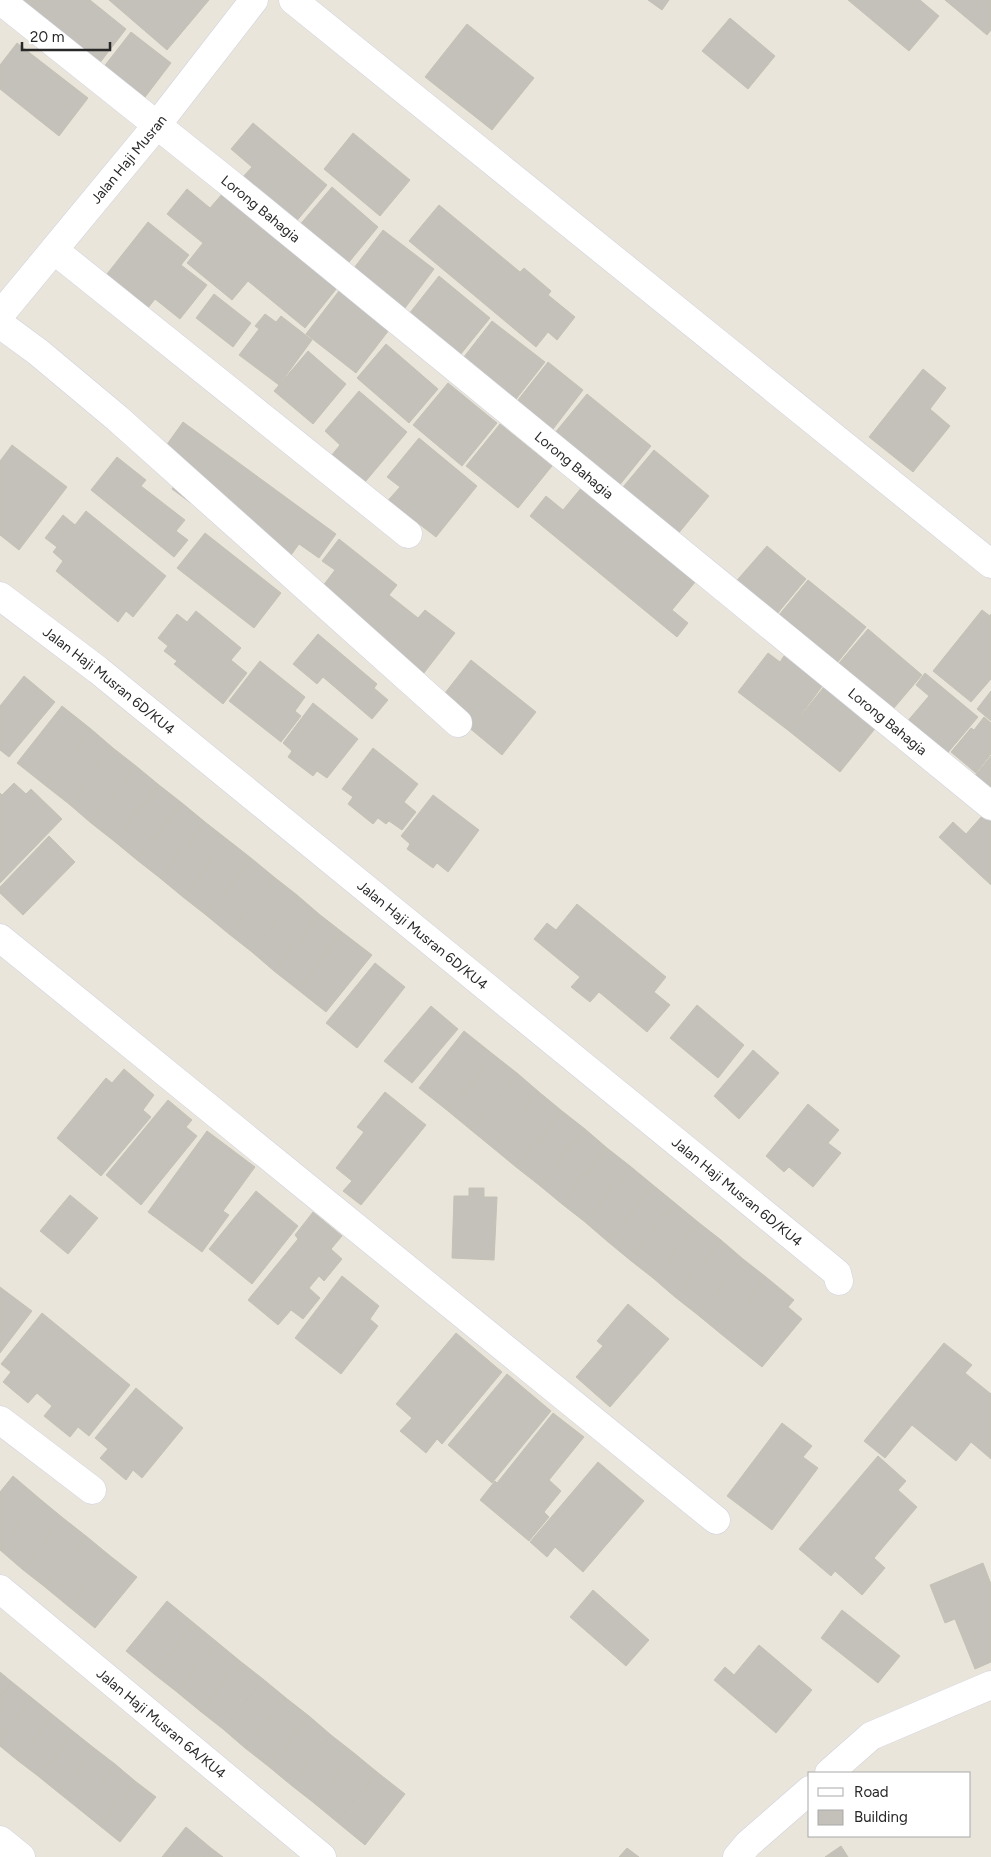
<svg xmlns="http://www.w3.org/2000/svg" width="991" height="1857" viewBox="0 0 991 1857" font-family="Figtree,sans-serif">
  <rect width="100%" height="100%" fill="#e9e5db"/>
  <path fill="#c4c1ba" stroke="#c4c1b5" d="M 9,0 L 90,0 L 126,29 L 95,69 Z
    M 109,0 L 209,0 L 167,50 Z
    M 648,0 L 669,0 L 662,10 Z
    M 848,0 L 920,0 L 939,16 L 909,51 Z
    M 945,0 L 991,0 L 991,30 L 987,35 Z
    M 730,18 L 775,56 L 748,89 L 702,51 Z
    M 467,24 L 534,78 L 492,130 L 425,77 Z
    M 131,32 L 171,63 L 139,105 L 99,73 Z
    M 17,43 L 88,98 L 59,136 L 0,89 L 0,65 Z
    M 253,123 L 327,185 L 294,224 L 241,179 L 252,167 L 231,149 Z
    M 353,133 L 410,180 L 380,216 L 324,169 Z
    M 332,187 L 378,227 L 345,267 L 298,227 Z
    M 187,189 L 210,208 L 223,193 L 337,288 L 305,328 L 248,281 L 232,300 L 187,263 L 203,243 L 167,214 Z
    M 439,205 L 520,272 L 524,268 L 551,291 L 548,295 L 575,317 L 557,340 L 548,332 L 536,347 L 409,241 Z
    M 148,222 L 189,255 L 181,265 L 207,285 L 180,319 L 155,299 L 144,313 L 103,279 Z
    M 383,230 L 434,269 L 402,312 L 351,272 Z
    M 439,276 L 490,318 L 456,360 L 405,319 Z
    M 339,291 L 389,330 L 356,373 L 306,334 Z
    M 214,294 L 251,323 L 233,347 L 196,318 Z
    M 265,314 L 276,322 L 281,316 L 312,340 L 279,385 L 239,355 L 259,329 L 255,326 Z
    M 492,321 L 545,362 L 513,403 L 460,362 Z
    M 386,344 L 438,389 L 409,423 L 357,378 Z
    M 308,351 L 346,384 L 313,424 L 274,391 Z
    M 548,362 L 583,390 L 550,433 L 514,405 Z
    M 923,369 L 946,388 L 930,409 L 950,426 L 913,472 L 869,437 Z
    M 448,383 L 497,423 L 462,466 L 413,425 Z
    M 359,391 L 407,432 L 360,488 L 327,461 L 340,445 L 325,431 Z
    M 587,394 L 651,446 L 618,487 L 554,434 Z
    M 183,422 L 336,534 L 319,558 L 299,544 L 281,569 L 172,489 L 182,476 L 158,457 Z
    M 500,424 L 552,466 L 518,508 L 466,466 Z
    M 419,438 L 477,486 L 436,537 L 414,520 L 408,527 L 383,506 L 400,487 L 387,477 Z
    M 12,445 L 67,487 L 19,550 L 0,535 L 0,461 Z
    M 654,450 L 709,496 L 673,540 L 618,493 Z
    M 117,457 L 146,480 L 141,486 L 185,520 L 176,531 L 188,540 L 174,557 L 91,490 Z
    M 582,487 L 696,581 L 672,610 L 688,623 L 677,637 L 530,516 L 546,496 L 563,510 Z
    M 86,511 L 166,576 L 133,617 L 126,611 L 118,622 L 56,571 L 63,561 L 53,552 L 57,547 L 45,538 L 63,515 L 75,525 Z
    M 205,533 L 281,593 L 254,628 L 177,568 Z
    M 339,539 L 397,585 L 389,595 L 418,618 L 425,610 L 455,633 L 413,687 L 319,591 L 335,570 L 322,561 Z
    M 767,546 L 806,579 L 772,620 L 732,586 Z
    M 808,580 L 866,627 L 833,668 L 774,621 Z
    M 982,610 L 990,616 L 991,614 L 991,679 L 971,702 L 933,671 Z
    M 196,611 L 241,648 L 231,660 L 247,673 L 223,704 L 174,664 L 177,661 L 164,651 L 168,646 L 158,638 L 177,614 L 187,622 Z
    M 868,629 L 922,675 L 888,715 L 834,669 Z
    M 318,634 L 377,684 L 374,688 L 388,700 L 372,719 L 323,677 L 317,684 L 293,664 Z
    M 768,653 L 780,662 L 784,656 L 823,685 L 789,731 L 738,692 Z
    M 471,660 L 536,712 L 502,755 L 450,712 L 457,702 L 445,693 Z
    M 260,661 L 305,697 L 295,711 L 301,716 L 281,742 L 229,701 Z
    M 925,673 L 978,717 L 945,756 L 906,723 L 929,696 L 916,685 Z
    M 24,676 L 55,702 L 9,757 L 0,750 L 0,706 Z
    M 827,683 L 878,725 L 840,772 L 789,731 Z
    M 991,691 L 991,721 L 977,709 Z
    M 313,703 L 358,739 L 327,778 L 317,771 L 313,776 L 288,757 L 292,751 L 283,743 Z
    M 62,706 L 91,729 L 46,786 L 17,763 Z
    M 984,717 L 991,723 L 991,754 L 976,773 L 951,752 L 971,728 L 974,730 Z
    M 91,729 L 113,748 L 69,804 L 46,786 Z
    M 113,748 L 136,766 L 91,823 L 69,804 Z
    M 373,748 L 418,784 L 404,802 L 416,812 L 402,830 L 389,821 L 386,824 L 378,818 L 373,824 L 348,804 L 353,797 L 342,789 Z
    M 991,756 L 991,793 L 973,778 Z
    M 136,766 L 159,785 L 114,841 L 91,823 Z
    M 14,783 L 26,794 L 31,789 L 62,819 L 0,883 L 0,793 L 2,795 Z
    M 159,785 L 182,803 L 137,860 L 114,841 Z
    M 433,795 L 479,830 L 448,872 L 437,863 L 433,868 L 407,849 L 410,844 L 401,836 Z
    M 182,803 L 205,822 L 160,878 L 137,860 Z
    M 983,815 L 991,822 L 991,885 L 939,837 L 953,822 L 966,834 Z
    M 205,822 L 228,840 L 183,897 L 160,878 Z
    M 49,836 L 75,862 L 23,915 L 0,893 L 0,887 Z
    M 228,840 L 251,858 L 206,915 L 183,897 Z
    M 251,858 L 274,877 L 229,934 L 206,915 Z
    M 274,877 L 297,895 L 252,952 L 229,934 Z
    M 297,895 L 319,914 L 274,971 L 252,952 Z
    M 577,904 L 666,977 L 654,992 L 670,1005 L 647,1032 L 599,992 L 590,1002 L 571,987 L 580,977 L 534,939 L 547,923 L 556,930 Z
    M 319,914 L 342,932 L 297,989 L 274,971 Z
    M 342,932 L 372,955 L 326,1012 L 297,989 Z
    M 375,963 L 405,987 L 357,1048 L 326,1023 Z
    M 697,1005 L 744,1045 L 718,1078 L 670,1038 Z
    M 431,1006 L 458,1029 L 412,1083 L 384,1061 Z
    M 464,1031 L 494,1055 L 448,1111 L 419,1088 Z
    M 753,1050 L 779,1073 L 739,1119 L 714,1096 Z
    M 494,1055 L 517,1073 L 471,1130 L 448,1111 Z
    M 124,1069 L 154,1095 L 143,1110 L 151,1117 L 101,1176 L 57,1138 L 106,1078 L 112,1083 Z
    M 517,1073 L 539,1092 L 493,1148 L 471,1130 Z
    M 385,1092 L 426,1125 L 361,1205 L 343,1191 L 352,1181 L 336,1168 L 364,1132 L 357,1127 Z
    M 539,1092 L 562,1111 L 516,1167 L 493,1148 Z
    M 168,1100 L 192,1120 L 186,1127 L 197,1136 L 141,1205 L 106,1175 Z
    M 808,1104 L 839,1130 L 828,1143 L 841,1153 L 813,1187 L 789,1167 L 784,1172 L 766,1156 Z
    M 562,1111 L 585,1129 L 539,1185 L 516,1167 Z
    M 585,1129 L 607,1148 L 562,1204 L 539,1185 Z
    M 207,1131 L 255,1167 L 223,1211 L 229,1215 L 202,1252 L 148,1212 Z
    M 607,1148 L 630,1166 L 585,1222 L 562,1204 Z
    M 630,1166 L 653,1185 L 607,1241 L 585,1222 Z
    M 653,1185 L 675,1203 L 630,1260 L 607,1241 Z
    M 469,1188 L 484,1188 L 484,1197 L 497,1197 L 494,1260 L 452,1258 L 454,1196 L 469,1196 Z
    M 256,1191 L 298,1226 L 252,1284 L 209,1249 Z
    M 70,1195 L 98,1218 L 68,1254 L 40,1231 Z
    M 675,1203 L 698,1222 L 653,1278 L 630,1260 Z
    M 313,1212 L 342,1236 L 331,1249 L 342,1259 L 324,1281 L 319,1276 L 309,1288 L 320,1298 L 303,1319 L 291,1310 L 278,1325 L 248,1300 L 298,1239 L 295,1235 Z
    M 698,1222 L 721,1240 L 675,1297 L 653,1278 Z
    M 721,1240 L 743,1259 L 698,1315 L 675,1297 Z
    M 743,1259 L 766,1277 L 721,1334 L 698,1315 Z
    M 342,1276 L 379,1306 L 370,1319 L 378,1326 L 341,1374 L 295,1338 Z
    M 766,1277 L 794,1300 L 788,1307 L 802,1319 L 762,1367 L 721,1334 Z
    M 0,1287 L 32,1311 L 0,1353 Z
    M 628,1304 L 669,1339 L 610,1407 L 576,1377 L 603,1346 L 597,1341 Z
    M 42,1313 L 130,1385 L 89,1436 L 78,1427 L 70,1437 L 44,1416 L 52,1406 L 37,1393 L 28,1403 L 3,1382 L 11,1372 L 1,1364 Z
    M 456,1333 L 502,1372 L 442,1444 L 437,1439 L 426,1453 L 400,1431 L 412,1418 L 396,1404 Z
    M 944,1343 L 972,1365 L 965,1373 L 991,1394 L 991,1459 L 971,1442 L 956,1461 L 912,1425 L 885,1458 L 864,1441 Z
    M 507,1374 L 551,1411 L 492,1483 L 448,1445 Z
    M 136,1388 L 183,1428 L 142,1478 L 133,1470 L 126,1480 L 100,1458 L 108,1449 L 95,1438 Z
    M 553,1413 L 584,1437 L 549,1480 L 561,1491 L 544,1512 L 549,1517 L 529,1541 L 480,1500 L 495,1481 L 497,1483 Z
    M 782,1423 L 812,1446 L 803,1457 L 818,1468 L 772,1530 L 727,1496 Z
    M 878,1456 L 906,1481 L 898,1490 L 917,1507 L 874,1558 L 885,1568 L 862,1595 L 835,1571 L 831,1576 L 799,1549 Z
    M 598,1462 L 644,1501 L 583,1572 L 555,1547 L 547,1557 L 530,1542 Z
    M 13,1476 L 40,1499 L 0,1550 L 0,1492 Z
    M 40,1499 L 63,1518 L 22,1569 L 0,1550 Z
    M 63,1518 L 86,1536 L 45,1587 L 22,1569 Z
    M 86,1536 L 109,1555 L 68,1606 L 45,1587 Z
    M 109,1555 L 137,1577 L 95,1628 L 68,1606 Z
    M 983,1563 L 991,1584 L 991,1662 L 975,1669 L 955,1619 L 945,1623 L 930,1585 Z
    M 593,1590 L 649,1640 L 626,1666 L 570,1617 Z
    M 167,1601 L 195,1624 L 154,1674 L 126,1651 Z
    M 842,1610 L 900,1656 L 878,1683 L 821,1638 Z
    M 195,1624 L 217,1642 L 177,1692 L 154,1674 Z
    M 217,1642 L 240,1661 L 200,1711 L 177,1692 Z
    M 759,1645 L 812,1690 L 776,1733 L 714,1680 L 725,1667 L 734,1675 Z
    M 240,1661 L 263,1679 L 223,1729 L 200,1711 Z
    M 0,1672 L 12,1682 L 0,1697 Z
    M 263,1679 L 286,1698 L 245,1748 L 223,1729 Z
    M 12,1682 L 32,1698 L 0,1740 L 0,1697 Z
    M 32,1698 L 53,1715 L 17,1760 L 0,1746 L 0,1740 Z
    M 286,1698 L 309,1716 L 268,1766 L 245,1748 Z
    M 53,1715 L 74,1732 L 38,1776 L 17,1760 Z
    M 309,1716 L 331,1735 L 291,1785 L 268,1766 Z
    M 74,1732 L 94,1748 L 59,1793 L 38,1776 Z
    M 331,1735 L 354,1753 L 314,1803 L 291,1785 Z
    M 94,1748 L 115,1764 L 79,1809 L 59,1793 Z
    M 354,1753 L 377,1772 L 337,1822 L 314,1803 Z
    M 115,1764 L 135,1781 L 100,1826 L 79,1809 Z
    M 377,1772 L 405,1794 L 365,1845 L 337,1822 Z
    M 135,1781 L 156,1797 L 120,1842 L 100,1826 Z
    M 186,1827 L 211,1848 L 204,1857 L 162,1857 Z
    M 841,1846 L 848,1857 L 825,1857 Z
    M 211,1848 L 223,1857 L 204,1857 Z
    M 627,1848 L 639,1857 L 619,1857 Z"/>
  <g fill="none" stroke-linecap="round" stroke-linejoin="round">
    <g stroke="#d0d1df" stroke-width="29">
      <g id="minor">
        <path id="s1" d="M 0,0 L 227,181 L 991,806"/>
        <path d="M 293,0 L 991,564"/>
        <path d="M 54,250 L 408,534"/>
        <path d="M 0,324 L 38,352 L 117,418 L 458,723"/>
        <path id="s2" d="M 0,596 L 98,670 L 837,1273 L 839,1281"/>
        <path d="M 0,938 L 716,1520"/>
        <path d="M 0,1420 L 92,1490"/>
        <path id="s3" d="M 0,1589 L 322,1857"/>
        <path d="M 829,1773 L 871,1736 L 991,1685"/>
        <path d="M 737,1857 L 748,1844 L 810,1790"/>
      </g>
    </g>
    <g stroke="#d0d1df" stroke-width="29">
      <g id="tertiary">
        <path id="s4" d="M 0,315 L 157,125 L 254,0"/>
        <path d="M 0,1840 L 21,1857"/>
      </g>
    </g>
    <use href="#minor" stroke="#fff" stroke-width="28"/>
    <use href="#tertiary" stroke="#fff" stroke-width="28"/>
  </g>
  <g text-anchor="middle" stroke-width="4.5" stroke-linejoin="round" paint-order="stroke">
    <g font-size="14" fill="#282828" stroke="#fff">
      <text dy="5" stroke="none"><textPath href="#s4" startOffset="202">Jalan Haji Musran</textPath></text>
      <text dy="5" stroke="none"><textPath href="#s1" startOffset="334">Lorong Bahagia</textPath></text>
      <text dy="5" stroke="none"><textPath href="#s1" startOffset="739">Lorong Bahagia</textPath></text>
      <text dy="5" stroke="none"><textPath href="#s2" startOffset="138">Jalan Haji Musran 6D/KU4</textPath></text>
      <text dy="5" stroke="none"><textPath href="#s1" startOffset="1144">Lorong Bahagia</textPath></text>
      <text dy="5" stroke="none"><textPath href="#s2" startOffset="542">Jalan Haji Musran 6D/KU4</textPath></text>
      <text dy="5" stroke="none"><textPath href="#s2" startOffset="948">Jalan Haji Musran 6D/KU4</textPath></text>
      <text dy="5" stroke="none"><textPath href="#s3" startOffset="210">Jalan Haji Musran 6A/KU4</textPath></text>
    </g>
  </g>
  <rect x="808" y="1772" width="162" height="65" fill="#ffffff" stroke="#a9a9a9"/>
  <rect x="818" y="1788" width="25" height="8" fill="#ffffff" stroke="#a9a9a9"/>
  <text x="854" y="1797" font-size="15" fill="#282828">Road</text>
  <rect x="818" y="1810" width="25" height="15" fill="#c4c1ba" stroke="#a9a9a9"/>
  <text x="854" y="1822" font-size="15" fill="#282828">Building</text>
  <path d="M22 42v8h88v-8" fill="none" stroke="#282828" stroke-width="2.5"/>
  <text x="30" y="42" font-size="15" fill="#282828" stroke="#ffffff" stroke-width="4" paint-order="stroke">20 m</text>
</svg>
